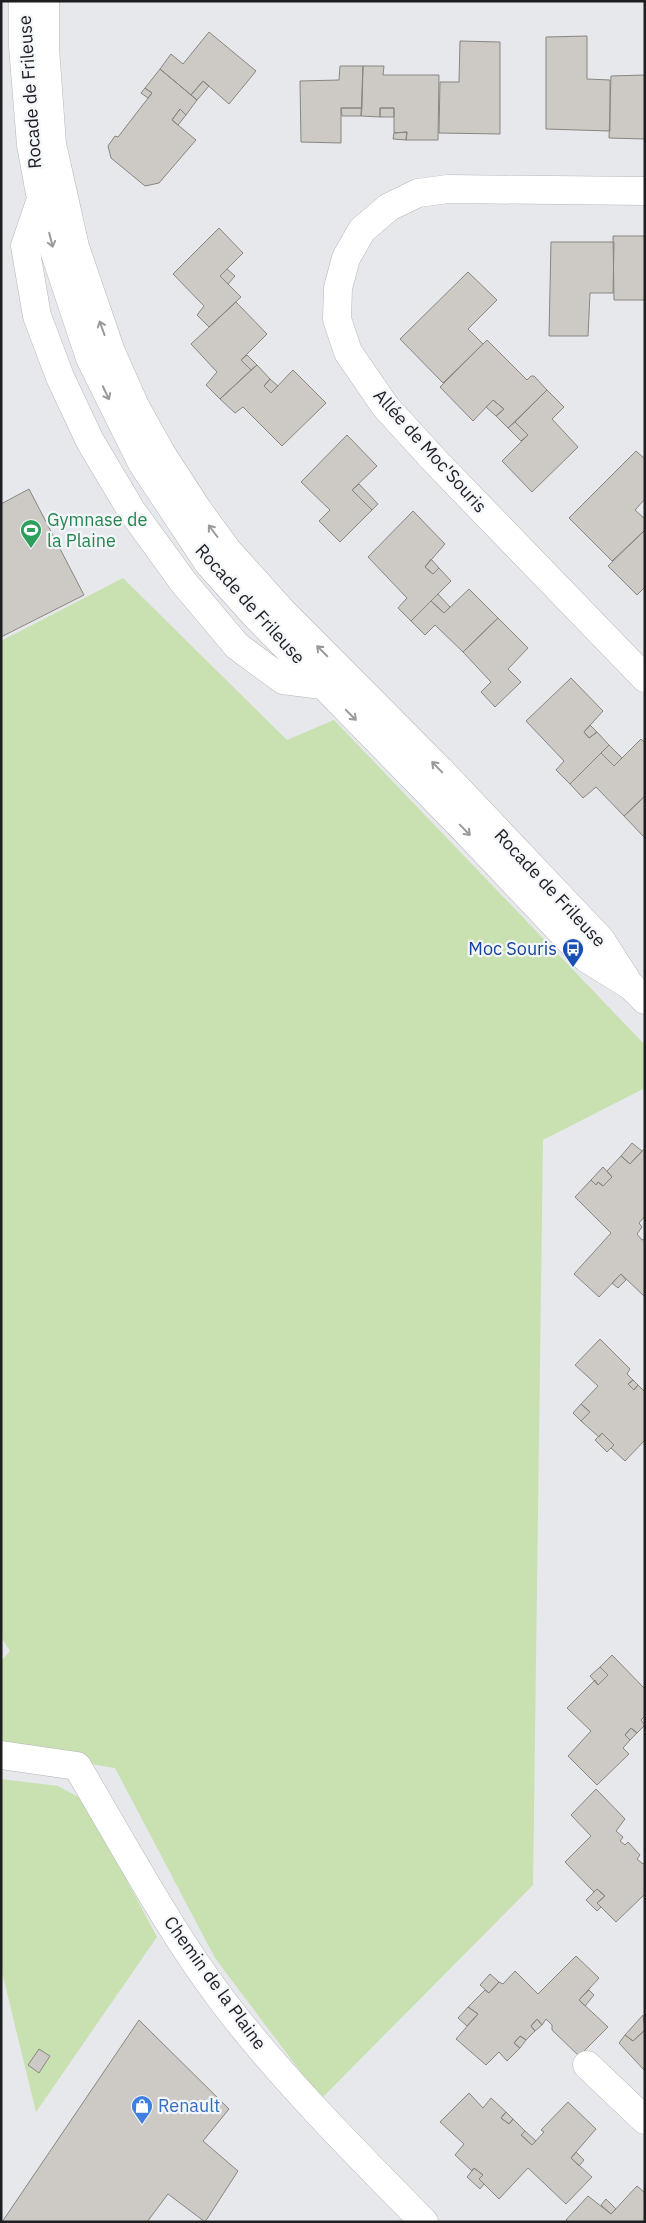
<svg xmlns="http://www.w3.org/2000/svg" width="646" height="2223" viewBox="0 0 646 2223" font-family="'IBM Plex Sans',sans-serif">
  <rect width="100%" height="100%" fill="#e6e8ec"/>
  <path fill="#c9e1b0" d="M 123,578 L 287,740 L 334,720 L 645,1045 L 645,1088 L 543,1140 L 533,1885 L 321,2099 L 215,1958 L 115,1768 L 1,1749 L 1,1661 L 10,1651 L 1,1637 L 1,641 Z
    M 1,1779 L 58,1786 L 84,1800 L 157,1937 L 36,2112 L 1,1968 Z"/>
  <path fill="#cdcac6" stroke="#898682" d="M 209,32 L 256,71 L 229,104 L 203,81 L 191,95 L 160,69 L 171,54 L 183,64 Z
    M 587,36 L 587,79 L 610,80 L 610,131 L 546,129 L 546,37 Z
    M 460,41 L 500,42 L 500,134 L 439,133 L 440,82 L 459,82 Z
    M 340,66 L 363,66 L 362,108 L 341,108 L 341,143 L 301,142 L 300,81 L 339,80 Z
    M 363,66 L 384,66 L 383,75 L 439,75 L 438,140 L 406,140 L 407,132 L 394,133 L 394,108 L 380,108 L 380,117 L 361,116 Z
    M 160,69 L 197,100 L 186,115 L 180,109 L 172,120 L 196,140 L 159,183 L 145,186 L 111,158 L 108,146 L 115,136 L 118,137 L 152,93 L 145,88 Z
    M 645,75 L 645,139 L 609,138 L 611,76 Z
    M 203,81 L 209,86 L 197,100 L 191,95 Z
    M 145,88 L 152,93 L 148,98 L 141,93 Z
    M 341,108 L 362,108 L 361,116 L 342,116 Z
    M 380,108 L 394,108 L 394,117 L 380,117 Z
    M 180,109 L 186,115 L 178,125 L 172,120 Z
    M 407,132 L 406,140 L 393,139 L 394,133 Z
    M 219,228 L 243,253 L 220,276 L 241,297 L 209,327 L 197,315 L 204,306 L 173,274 Z
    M 613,236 L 645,236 L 645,300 L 614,300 Z
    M 551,242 L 614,242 L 613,293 L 590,293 L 588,336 L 549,336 Z
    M 227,269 L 235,276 L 228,284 L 220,276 Z
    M 468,272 L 497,300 L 468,329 L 483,344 L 443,383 L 400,339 Z
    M 236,302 L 267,334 L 241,360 L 251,370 L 220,399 L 206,385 L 217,372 L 191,344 Z
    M 487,340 L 527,380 L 531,376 L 534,376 L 547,390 L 508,428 L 496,416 L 504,409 L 493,400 L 473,421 L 440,387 Z
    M 247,355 L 257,365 L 251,370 L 241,360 Z
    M 257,365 L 270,379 L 264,386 L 271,393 L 293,370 L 326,403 L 282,446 L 243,407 L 235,413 L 220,399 Z
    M 270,379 L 278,386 L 271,393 L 264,386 Z
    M 547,390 L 564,407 L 552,419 L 578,447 L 532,492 L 502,461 L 528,435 L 515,422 Z
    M 493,400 L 504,409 L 496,416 L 486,407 Z
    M 515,422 L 528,435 L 521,441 L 508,428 Z
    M 347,435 L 377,466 L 352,490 L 372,510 L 340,542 L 319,521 L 330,510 L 301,482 Z
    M 636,451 L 645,459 L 645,499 L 635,510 L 645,519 L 645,530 L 612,561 L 569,518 Z
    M 359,484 L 378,504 L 372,510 L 352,490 Z
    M 29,489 L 84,595 L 1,637 L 1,504 Z
    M 413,511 L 445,544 L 425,567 L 433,574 L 439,568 L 451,581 L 411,621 L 398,608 L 407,598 L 368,557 Z
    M 645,530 L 645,587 L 637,595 L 608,566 Z
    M 431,559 L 439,568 L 433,574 L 425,567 Z
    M 469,589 L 498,618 L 463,652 L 435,625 L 425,635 L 411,621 L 431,601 L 444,613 Z
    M 438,594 L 450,607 L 444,613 L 431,601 Z
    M 498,618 L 528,648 L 508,669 L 521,682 L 495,707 L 481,692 L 491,682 L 463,652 Z
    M 571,678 L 603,711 L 584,732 L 589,738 L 597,732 L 609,745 L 570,784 L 556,770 L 564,761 L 526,721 Z
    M 590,725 L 597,732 L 589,738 L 584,732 Z
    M 641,739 L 645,743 L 645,796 L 624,816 L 596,787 L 583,798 L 570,784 L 601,753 L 614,766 Z
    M 609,745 L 622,758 L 614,766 L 601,753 Z
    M 645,796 L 645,838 L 624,816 Z
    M 632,1143 L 642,1151 L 630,1164 L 621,1156 Z
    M 645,1148 L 645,1216 L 639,1223 L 642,1227 L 637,1234 L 642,1240 L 645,1239 L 645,1297 L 621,1274 L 599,1297 L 574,1274 L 611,1233 L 575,1197 L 591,1180 L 596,1185 L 598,1182 L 603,1186 L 612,1177 L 607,1171 L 621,1156 L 630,1164 Z
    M 603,1167 L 612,1177 L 603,1186 L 598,1182 L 596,1185 L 591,1180 Z
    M 621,1274 L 626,1280 L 618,1288 L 612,1283 Z
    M 600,1339 L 630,1369 L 627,1374 L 633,1380 L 628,1384 L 634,1390 L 638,1385 L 645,1392 L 645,1440 L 625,1461 L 611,1448 L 614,1445 L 602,1433 L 599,1437 L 581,1421 L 590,1412 L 581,1404 L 598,1386 L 575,1365 Z
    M 633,1380 L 638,1385 L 634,1390 L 628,1384 Z
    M 581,1404 L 590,1412 L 581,1421 L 573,1413 Z
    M 602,1433 L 614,1445 L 607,1452 L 595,1440 Z
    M 612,1655 L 645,1689 L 645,1716 L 641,1720 L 645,1725 L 637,1733 L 631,1728 L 625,1735 L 630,1740 L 623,1748 L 629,1754 L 597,1785 L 568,1756 L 591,1731 L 567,1708 L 595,1680 L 598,1685 L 608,1675 L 600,1667 Z
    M 600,1667 L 608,1675 L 598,1685 L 590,1676 Z
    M 631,1728 L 637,1733 L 630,1740 L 625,1735 Z
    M 596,1789 L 625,1819 L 616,1831 L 623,1837 L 620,1841 L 625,1845 L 628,1842 L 640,1855 L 637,1859 L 643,1864 L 645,1862 L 645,1894 L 616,1922 L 597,1903 L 605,1896 L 597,1889 L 594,1892 L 565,1862 L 591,1836 L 571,1815 Z
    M 597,1889 L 605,1896 L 597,1903 L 601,1907 L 597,1911 L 586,1900 Z
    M 576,1956 L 599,1978 L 579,2000 L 608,2027 L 579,2056 L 552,2030 L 552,2025 L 546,2019 L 542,2025 L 537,2019 L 531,2026 L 535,2031 L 526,2040 L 520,2036 L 514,2043 L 520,2048 L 507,2061 L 499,2052 L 486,2065 L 456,2039 L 478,2014 L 468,2007 L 485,1990 L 489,1993 L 499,1982 L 503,1984 L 515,1971 L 538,1994 Z
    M 490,1974 L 499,1982 L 489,1993 L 480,1985 Z
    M 589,1990 L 594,1995 L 585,2006 L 579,2000 Z
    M 468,2007 L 478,2014 L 467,2026 L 458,2018 Z
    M 643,2015 L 645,2030 L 633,2041 L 625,2035 Z
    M 537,2019 L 542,2025 L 535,2031 L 531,2026 Z
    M 139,2020 L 229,2109 L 203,2141 L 238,2171 L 205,2222 L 168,2194 L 147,2222 L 2,2222 Z
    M 645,2030 L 645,2071 L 619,2043 L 625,2035 L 633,2041 Z
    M 520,2036 L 526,2040 L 520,2048 L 514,2043 Z
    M 39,2049 L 50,2056 L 39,2073 L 28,2065 Z
    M 469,2093 L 483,2108 L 491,2098 L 506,2112 L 501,2118 L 509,2124 L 513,2119 L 525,2131 L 521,2135 L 532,2145 L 544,2132 L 541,2130 L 568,2102 L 596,2129 L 571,2158 L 592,2177 L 566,2204 L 528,2168 L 499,2199 L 479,2179 L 483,2175 L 474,2168 L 472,2171 L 455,2155 L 464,2144 L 440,2122 Z
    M 506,2112 L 513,2119 L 509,2124 L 501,2118 Z
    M 525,2131 L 536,2141 L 532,2145 L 521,2135 Z
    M 576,2152 L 584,2160 L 579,2166 L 571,2158 Z
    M 474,2168 L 483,2175 L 479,2179 L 484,2184 L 480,2189 L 467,2177 Z
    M 637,2186 L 645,2193 L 645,2222 L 568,2222 L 566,2220 L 588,2196 L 611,2214 Z
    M 606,2199 L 616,2209 L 611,2214 L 601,2205 Z"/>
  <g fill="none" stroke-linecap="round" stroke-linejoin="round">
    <g stroke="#b4b7bb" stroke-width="29">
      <path id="minor" d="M 23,1 L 23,46 L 31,145 L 41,199 L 54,250 L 90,358 L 142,463 L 209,564 L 254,614 L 465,830 L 586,958 L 631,986 L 645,1000
        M 45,1 L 45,48 L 52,144 L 75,247 L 111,352 L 135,406 L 161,453 L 198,510 L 227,550 L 282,611 L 440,770 L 601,940 L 626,979
        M 645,191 L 448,189 L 418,193 L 389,207 L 362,230 L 346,258 L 338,288 L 337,319 L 348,352 L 385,406 L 436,462 L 645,678
        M 41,199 L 25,246 L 37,316 L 60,377 L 90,441 L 131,510 L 184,583 L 237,646 L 283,680 L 322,685
        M 1,1755 L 77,1766 C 128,1852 176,1944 239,2022 C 296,2093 360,2157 424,2222
        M 587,2065 L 645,2120"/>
    </g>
    <use href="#minor" stroke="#fff" stroke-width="28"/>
  </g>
  <defs><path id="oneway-shaft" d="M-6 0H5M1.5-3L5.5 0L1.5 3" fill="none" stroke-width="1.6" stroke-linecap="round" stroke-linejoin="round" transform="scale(1.25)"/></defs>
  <g stroke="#9a9a9b">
    <use href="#oneway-shaft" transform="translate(51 240) rotate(76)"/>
    <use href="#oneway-shaft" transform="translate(102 328) rotate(-110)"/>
    <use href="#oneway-shaft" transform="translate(106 393) rotate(65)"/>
    <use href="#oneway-shaft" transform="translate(213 531) rotate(-127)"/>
    <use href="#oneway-shaft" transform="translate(322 651) rotate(-135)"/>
    <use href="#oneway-shaft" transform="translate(351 715) rotate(45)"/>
    <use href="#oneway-shaft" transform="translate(437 767) rotate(-134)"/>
    <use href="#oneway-shaft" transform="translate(465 830) rotate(46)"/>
  </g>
  <defs>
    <g id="stadium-pin" transform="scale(1.125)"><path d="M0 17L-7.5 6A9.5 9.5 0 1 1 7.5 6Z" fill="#2e9e5b" stroke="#f3f6fa"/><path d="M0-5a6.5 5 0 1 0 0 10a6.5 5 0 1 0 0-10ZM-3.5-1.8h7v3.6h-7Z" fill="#fff"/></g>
    <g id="bus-pin" transform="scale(1.125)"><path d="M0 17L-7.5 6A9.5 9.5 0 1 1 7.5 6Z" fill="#1a4fb4" stroke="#f3f6fa"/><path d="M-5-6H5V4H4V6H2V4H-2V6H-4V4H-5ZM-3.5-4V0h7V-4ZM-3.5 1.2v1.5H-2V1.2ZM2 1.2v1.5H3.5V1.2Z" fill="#fff"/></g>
    <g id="shop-pin" transform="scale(1.125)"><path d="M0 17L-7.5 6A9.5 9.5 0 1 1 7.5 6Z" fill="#3f7fe0" stroke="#f3f6fa"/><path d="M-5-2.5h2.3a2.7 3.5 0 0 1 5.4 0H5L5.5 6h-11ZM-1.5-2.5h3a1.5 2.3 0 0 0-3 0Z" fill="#fff"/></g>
  </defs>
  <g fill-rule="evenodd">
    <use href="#stadium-pin" x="31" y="530"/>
    <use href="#bus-pin" x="573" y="949"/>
    <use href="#shop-pin" x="142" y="2106"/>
  </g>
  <g text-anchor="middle" stroke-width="4.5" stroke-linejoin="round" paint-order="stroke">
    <g font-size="18" fill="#1e1e20" stroke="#f3f6fa">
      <text transform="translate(30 92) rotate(-94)" y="6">Rocade de Frileuse</text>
      <text transform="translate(430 451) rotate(48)" y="6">Allée de Moc'Souris</text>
      <text transform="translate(250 604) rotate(48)" y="6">Rocade de Frileuse</text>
      <text transform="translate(550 888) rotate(47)" y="6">Rocade de Frileuse</text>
      <text transform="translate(215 1983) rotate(54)" y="6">Chemin de la Plaine</text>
    </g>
    <g font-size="18" fill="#27864d" stroke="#f3f6fa" text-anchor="start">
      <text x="47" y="526">Gymnase de<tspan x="47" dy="21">la Plaine</tspan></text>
    </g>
    <g font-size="18" fill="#164399" stroke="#f3f6fa" text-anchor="end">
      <text x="557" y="955">Moc Souris</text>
    </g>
    <g font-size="18" fill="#366cbe" stroke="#f3f6fa" text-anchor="start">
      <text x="158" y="2112">Renault</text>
    </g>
  </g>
  <rect width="646" height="2223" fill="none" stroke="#1e1e20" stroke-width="5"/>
</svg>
